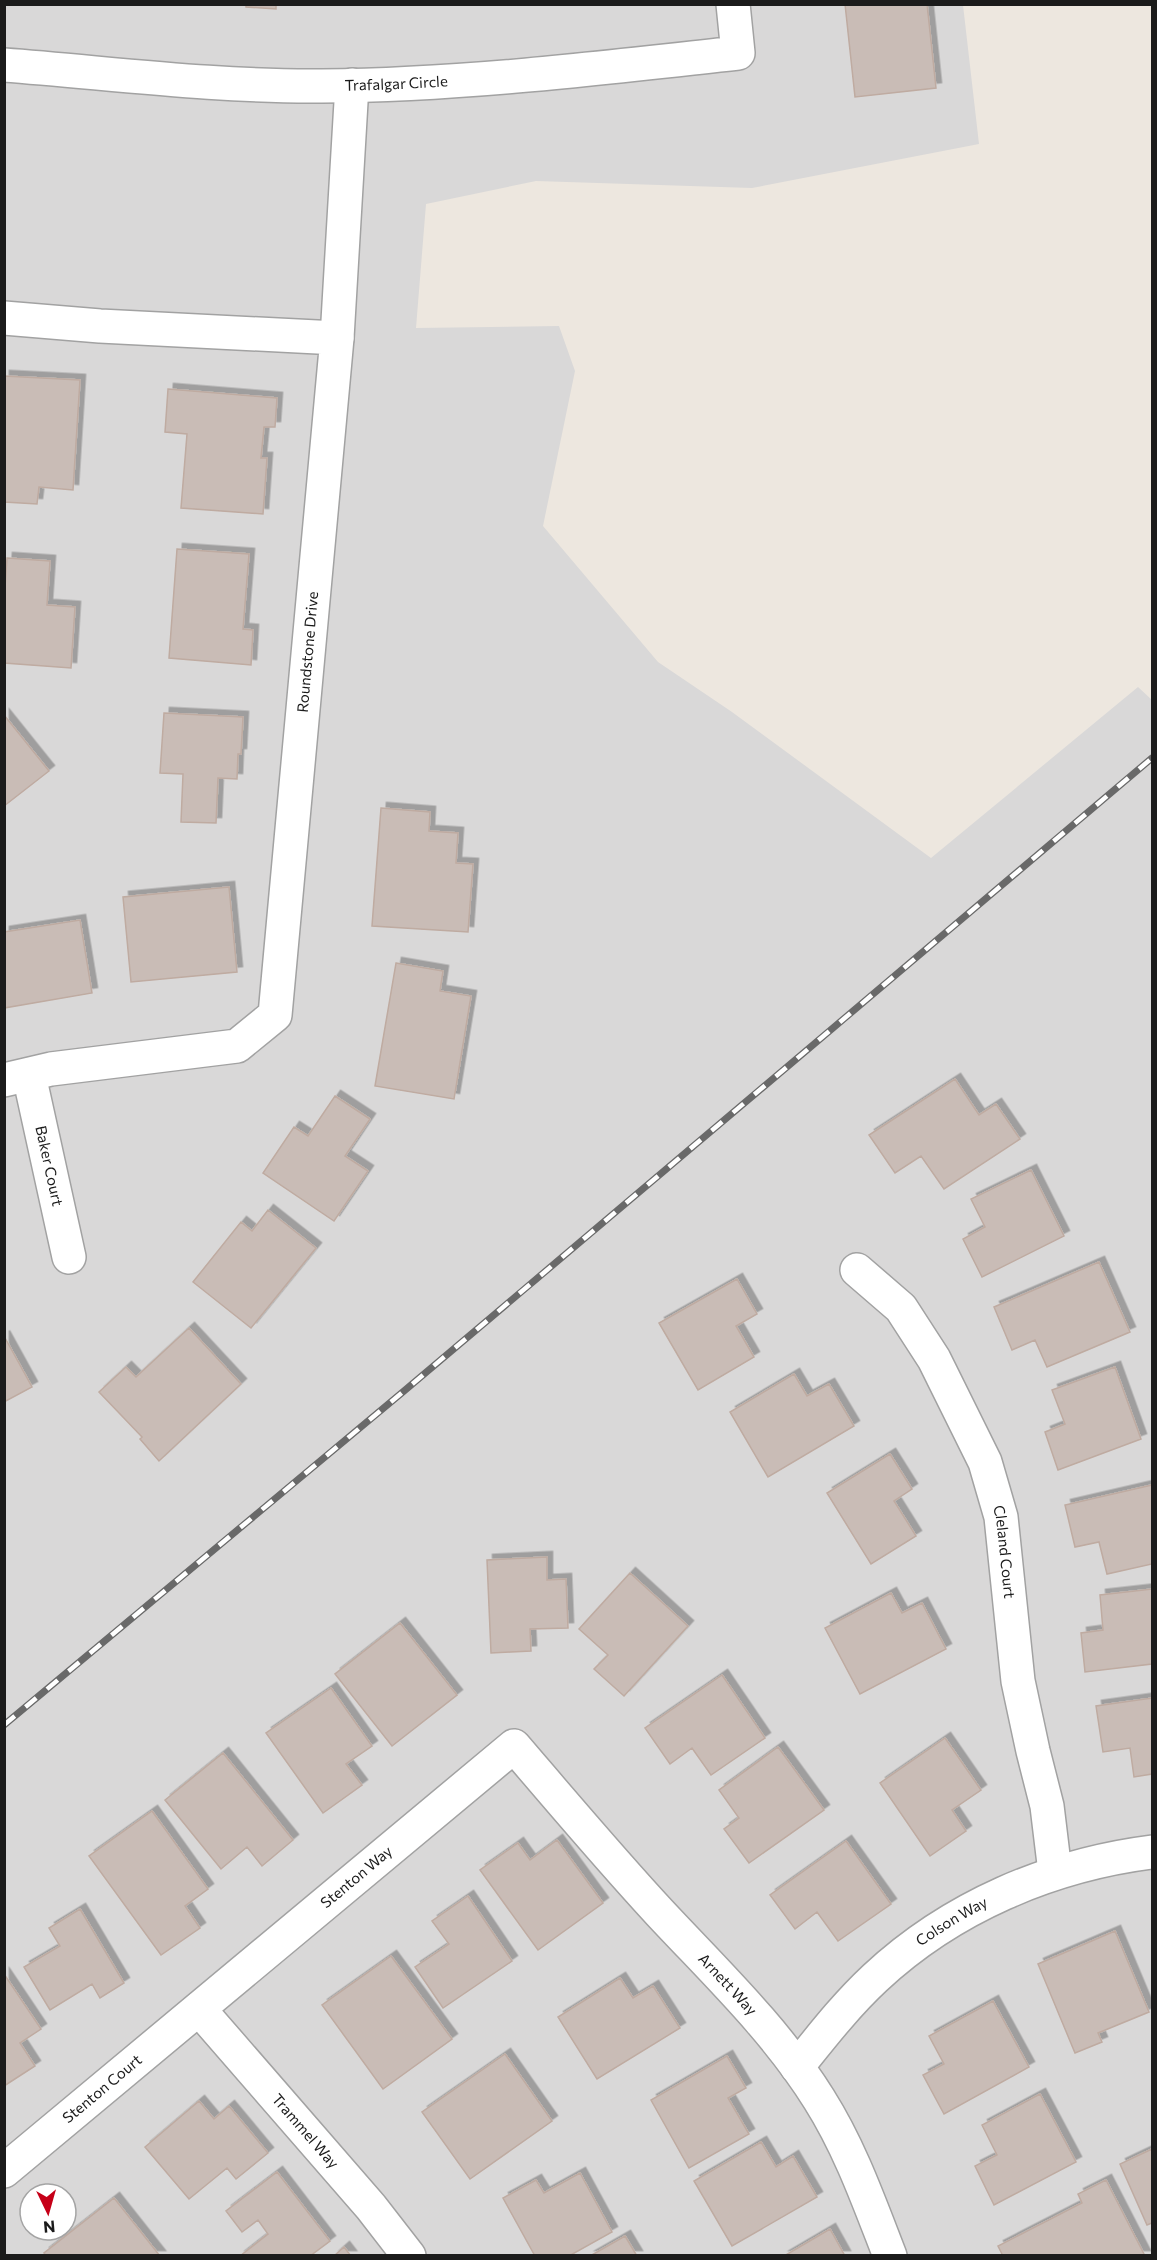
<svg xmlns="http://www.w3.org/2000/svg" width="1157" height="2260" viewBox="0 0 1157 2260" font-family="Commissioner,sans-serif">
  <defs>
    <filter id="shadow"><feDropShadow dx="5.5" dy="-5.5" stdDeviation="0" flood-color="#0004"/></filter>
  </defs>
  <rect width="100%" height="100%" fill="#ede7df"/>
  <path fill="#d9d8d8" fill-rule="evenodd" d="M 5,5 L 963,5 L 979,144 L 752,188 L 536,181 L 426,204 L 416,328 L 559,326 L 575,371 L 543,526 L 658,662 L 732,712 L 931,858 L 1138,687 L 1152,700 L 1152,2255 L 5,2256 ZM 30,2194 L 66,2194 L 66,2230 L 30,2230 Z"/>
  <path fill="#c9bcb6" stroke="#bfaba1" stroke-width="1.5" filter="url(#shadow)" d="M 246,4 L 276,4 L 276,9 L 246,7 Z
    M 845,4 L 927,4 L 936,88 L 855,97 Z
    M 4,376 L 80,380 L 73,490 L 39,487 L 37,504 L 4,502 Z
    M 168,389 L 277,398 L 275,427 L 264,427 L 261,458 L 267,458 L 263,514 L 181,508 L 187,434 L 165,432 Z
    M 177,549 L 249,554 L 243,629 L 253,630 L 251,665 L 169,658 Z
    M 7,558 L 50,561 L 47,605 L 75,607 L 71,668 L 4,663 L 4,602 Z
    M 164,713 L 243,717 L 241,754 L 238,754 L 237,779 L 218,778 L 216,823 L 181,822 L 183,774 L 160,773 Z
    M 4,715 L 49,771 L 4,806 Z
    M 381,808 L 430,812 L 429,831 L 458,833 L 456,863 L 473,864 L 468,932 L 372,926 Z
    M 229,887 L 237,972 L 131,982 L 123,897 Z
    M 80,920 L 92,993 L 4,1008 L 4,932 Z
    M 396,963 L 443,971 L 440,991 L 471,996 L 454,1099 L 375,1086 Z
    M 955,1079 L 979,1115 L 996,1104 L 1020,1139 L 944,1189 L 921,1156 L 895,1173 L 869,1135 Z
    M 335,1096 L 370,1119 L 345,1156 L 368,1171 L 334,1221 L 263,1173 L 294,1127 L 308,1136 Z
    M 1031,1170 L 1064,1236 L 982,1277 L 963,1239 L 985,1227 L 971,1199 Z
    M 268,1210 L 316,1248 L 251,1328 L 193,1282 L 241,1222 L 252,1231 Z
    M 1099,1262 L 1130,1332 L 1047,1367 L 1035,1340 L 1012,1350 L 994,1307 Z
    M 737,1279 L 757,1314 L 736,1326 L 754,1357 L 698,1390 L 659,1323 Z
    M 189,1328 L 241,1384 L 159,1461 L 140,1439 L 142,1437 L 99,1392 L 126,1367 L 136,1377 Z
    M 4,1336 L 32,1387 L 4,1402 Z
    M 1115,1367 L 1141,1439 L 1058,1470 L 1045,1432 L 1065,1424 L 1052,1390 Z
    M 794,1374 L 807,1396 L 829,1384 L 854,1426 L 768,1477 L 730,1412 Z
    M 890,1454 L 912,1489 L 894,1501 L 916,1536 L 871,1564 L 827,1493 Z
    M 1152,1485 L 1152,1564 L 1107,1574 L 1099,1542 L 1075,1547 L 1065,1505 Z
    M 547,1557 L 547,1580 L 566,1579 L 568,1628 L 530,1629 L 531,1651 L 491,1653 L 487,1560 Z
    M 630,1573 L 688,1626 L 624,1696 L 594,1669 L 608,1655 L 579,1629 Z
    M 1152,1589 L 1152,1664 L 1085,1672 L 1081,1633 L 1103,1630 L 1100,1595 Z
    M 891,1593 L 902,1613 L 922,1603 L 946,1649 L 860,1694 L 825,1628 Z
    M 400,1623 L 457,1695 L 392,1746 L 335,1674 Z
    M 722,1675 L 765,1738 L 711,1775 L 692,1748 L 670,1764 L 645,1728 Z
    M 331,1688 L 372,1746 L 346,1764 L 362,1785 L 323,1813 L 266,1733 Z
    M 1152,1698 L 1152,1774 L 1134,1777 L 1130,1748 L 1103,1752 L 1096,1706 Z
    M 945,1738 L 981,1790 L 952,1810 L 966,1831 L 930,1856 L 880,1783 Z
    M 778,1747 L 824,1810 L 749,1863 L 724,1829 L 739,1818 L 719,1790 Z
    M 223,1753 L 293,1840 L 262,1866 L 247,1847 L 221,1869 L 165,1800 Z
    M 152,1811 L 208,1889 L 185,1906 L 200,1928 L 161,1955 L 89,1856 Z
    M 557,1840 L 603,1903 L 538,1950 L 480,1870 L 518,1843 L 530,1860 Z
    M 846,1841 L 891,1904 L 838,1941 L 817,1912 L 795,1929 L 770,1895 Z
    M 468,1896 L 512,1961 L 443,2008 L 415,1967 L 449,1944 L 432,1921 Z
    M 80,1909 L 124,1983 L 100,1998 L 92,1984 L 50,2010 L 24,1967 L 60,1946 L 49,1928 Z
    M 1115,1931 L 1149,2012 L 1098,2033 L 1102,2042 L 1075,2053 L 1038,1964 Z
    M 391,1956 L 452,2039 L 383,2089 L 322,2005 Z
    M 4,1974 L 41,2029 L 20,2043 L 35,2066 L 4,2086 Z
    M 620,1978 L 633,1998 L 653,1986 L 680,2028 L 597,2079 L 558,2017 Z
    M 993,2001 L 1029,2067 L 944,2114 L 923,2075 L 944,2064 L 929,2036 Z
    M 505,2054 L 552,2121 L 470,2179 L 422,2112 Z
    M 727,2056 L 746,2088 L 728,2098 L 749,2134 L 689,2168 L 651,2100 Z
    M 1040,2094 L 1076,2162 L 994,2205 L 975,2166 L 997,2155 L 982,2125 Z
    M 199,2101 L 214,2119 L 229,2106 L 268,2153 L 236,2179 L 227,2168 L 189,2199 L 145,2147 Z
    M 761,2142 L 776,2167 L 793,2156 L 817,2197 L 732,2246 L 694,2181 Z
    M 1152,2149 L 1152,2223 L 1147,2225 L 1120,2164 Z
    M 277,2172 L 330,2241 L 310,2256 L 240,2256 L 268,2234 L 258,2220 L 242,2232 L 226,2211 Z
    M 580,2173 L 612,2232 L 569,2256 L 535,2256 L 503,2198 L 536,2180 L 544,2193 Z
    M 1106,2180 L 1145,2256 L 1003,2256 L 998,2246 L 1082,2203 L 1078,2194 Z
    M 114,2198 L 160,2256 L 46,2256 L 44,2253 Z
    M 830,2229 L 845,2256 L 784,2256 Z
    M 625,2236 L 637,2256 L 590,2256 Z
    M 344,2247 L 351,2256 L 334,2256 Z"/>
  <g fill="none" stroke-linecap="round" stroke-linejoin="round">
    <g stroke="#a2a2a2" stroke-width="36">
      <g id="street">
        <path id="s1" d="M 4,65 C 110,73 216,87 322,86 C 462,85 600,68 738,53 L 733,4"/>
        <path d="M 4,318 L 100,326 L 337,338 L 275,1015 L 237,1046 L 51,1069 L 4,1080"/>
        <path d="M 337,338 L 352,85"/>
        <path id="s2" d="M 29,1075 L 69,1257"/>
        <path id="s3" d="M 857,1270 L 901,1308 L 934,1359 L 985,1462 L 1001,1517 L 1018,1681 L 1033,1751 L 1047,1806 L 1055,1872"/>
        <path id="s4" d="M 199,2009 L 371,2207 L 409,2256"/>
        <path id="s5" d="M 797,2067 C 822,2036 846,2005 875,1978 C 951,1907 1050,1865 1152,1852"/>
        <path id="s6" d="M 4,2171 L 514,1746 C 562,1802 610,1859 660,1913 C 715,1972 776,2030 819,2099 C 850,2148 869,2202 890,2256"/>
      </g>
    </g>
    <use href="#street" stroke="#fff" stroke-width="33"/>
    <g stroke="#696969" stroke-width="7">
      <path id="rail" d="M 4,1725 L 404,1391 L 1152,758"/>
    </g>
    <use href="#rail" stroke="#fff" stroke-width="4.5" stroke-dasharray="14" stroke-linecap="butt"/>
  </g>
  <g text-anchor="middle" stroke-width="4.5" stroke-linejoin="round" paint-order="stroke">
    <g font-size="15" fill="#1b1b1b" stroke="#fff">
      <text dy="5" stroke="none"><textPath href="#s1" startOffset="393">Trafalgar Circle</textPath></text>
      <text transform="translate(308 652) rotate(-85)" y="5">Roundstone Drive</text>
      <text dy="5" stroke="none"><textPath href="#s2" startOffset="93">Baker Court</textPath></text>
      <text dy="5" stroke="none"><textPath href="#s3" startOffset="326">Cleland Court</textPath></text>
      <text dy="5" stroke="none"><textPath href="#s6" startOffset="459">Stenton Way</textPath></text>
      <text dy="5" stroke="none"><textPath href="#s5" startOffset="214">Colson Way</textPath></text>
      <text dy="5" stroke="none"><textPath href="#s6" startOffset="984">Arnett Way</textPath></text>
      <text dy="5" stroke="none"><textPath href="#s6" startOffset="128">Stenton Court</textPath></text>
      <text dy="5" stroke="none"><textPath href="#s4" startOffset="162">Trammel Way</textPath></text>
    </g>
  </g>
  <rect width="1157" height="2260" fill="none" stroke="#1b1b1b" stroke-width="12"/>
  <g transform="translate(48 2212) rotate(175)"><circle r="28" fill="#ffffff" stroke="#a4a4a4" stroke-width="1.5"/>
  <path d="M0-4.5L10 22L0 15L-10 22Z" fill="#c60018"/>
  <text y="-9" font-size="16" font-weight="bold" text-anchor="middle" fill="#1b1b1b">N</text>
  </g>
</svg>
